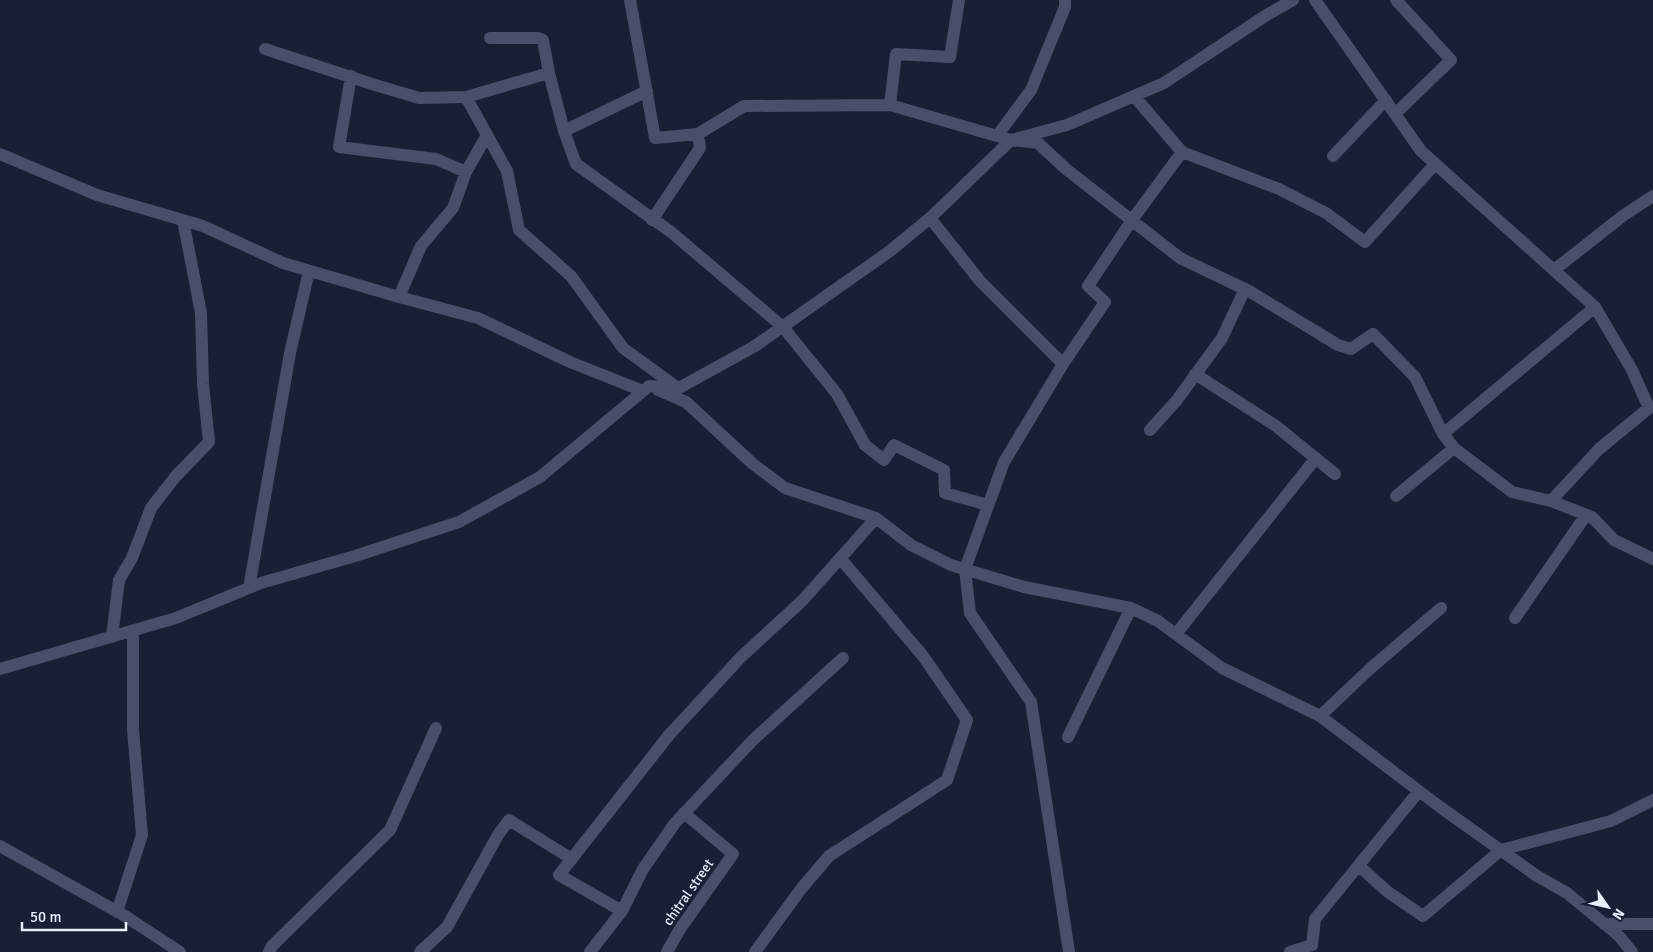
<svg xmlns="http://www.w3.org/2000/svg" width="1653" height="952" viewBox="0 0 1653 952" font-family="Signika,sans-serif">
  <rect width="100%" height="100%" fill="#191f35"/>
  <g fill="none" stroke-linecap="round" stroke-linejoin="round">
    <path stroke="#485069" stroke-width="12" d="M 630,0 L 655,138 L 698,134 L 744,106 L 890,105
      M 959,0 L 950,57 L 896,54 L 890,105 L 1011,140 L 1038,143 L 1066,169 L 1180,258 L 1249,291 L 1338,345 L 1351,349 L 1373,334 L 1415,377 L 1443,434 L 1595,307
      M 1315,0 L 1421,151 L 1595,307 L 1632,370 L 1649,408 L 1599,449 L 1551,501
      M 490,38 L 538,38 L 543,40 L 549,73
      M 265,49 L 372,84 L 419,98 L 466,97 L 507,171 L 519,230 L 571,276 L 623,348 L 678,388
      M 351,76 L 339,147 L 436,159 L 466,172
      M 1134,96 L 1182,152 L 1279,189 L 1326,213 L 1365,242 L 1435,164
      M 466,97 L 549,73 L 564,131 L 576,164 L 671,232 L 783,327 L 837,394 L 865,445 L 884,460 L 894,445 L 944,470 L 945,493 L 988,505
      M 1395,114 L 1451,60 L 1396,0
      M 564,131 L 647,91
      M 997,136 L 1031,90 L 1065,7 L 1065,0
      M 0,154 L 97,195 L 203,226 L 283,263 L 399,297 L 421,246 L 453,208 L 466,172 L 487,135
      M 1333,156 L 1386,100
      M 930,218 L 980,281 L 1063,364
      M 652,220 L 700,148 L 698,134
      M 1554,270 L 1624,215 L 1653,196
      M 399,297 L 478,318 L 570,362 L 643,391
      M 1195,374 L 1276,426 L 1335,474
      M 658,390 L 686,402 L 753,464 L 785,488 L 876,518 L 911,545 L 951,565 L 1024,587 L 1131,608 L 1158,621 L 1222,668 L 1320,716 L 1440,807 L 1537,876 L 1567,893 L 1619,936 L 1632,952
      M 1150,430 L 1177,400 L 1222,338 L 1245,289
      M 1443,434 L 1454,448 L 1512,492 L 1551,501 L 1592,517 L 1614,540 L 1653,559
      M 1396,496 L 1454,448
      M 249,588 L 290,353 L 309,271
      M 1515,618 L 1586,515
      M 1176,634 L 1316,458
      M 112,637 L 119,580 L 132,558 L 151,508 L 176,476 L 209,442 L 203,384 L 201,313 L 183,220
      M 0,669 L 176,618 L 261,583 L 355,556 L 459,522 L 540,477 L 649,386 L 679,388 L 755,346 L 890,251 L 930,218 L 1011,140 L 1067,125 L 1164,83 L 1265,16 L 1293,0
      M 1320,716 L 1372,667 L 1441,608
      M 1068,737 L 1131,608
      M 0,846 L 125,916 L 180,952
      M 1359,866 L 1388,892 L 1423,916 L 1501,850 L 1611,821 L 1653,800
      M 622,911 L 643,869 L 675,823 L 753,740 L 843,658
      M 117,912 L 142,835 L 133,730 L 133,631
      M 1604,924 L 1653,924
      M 269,952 L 272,946 L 390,830 L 436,728
      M 420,952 L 447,927 L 498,835 L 509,820 L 572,859
      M 590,952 L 622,911 L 559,875 L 669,735 L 741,657 L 802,601 L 876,518
      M 667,952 L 680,929 L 733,854 L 684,813
      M 755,952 L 801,889 L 829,856 L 947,780 L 967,720 L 923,656 L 840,558
      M 1069,952 L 1031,702 L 970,613 L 965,569 L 1004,462 L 1063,364 L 1105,302 L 1088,286 L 1132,220 L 1182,152
      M 1290,952 L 1312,945 L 1315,919 L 1419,791"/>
  </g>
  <g text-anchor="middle" stroke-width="5" stroke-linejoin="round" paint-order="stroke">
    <g font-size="14" fill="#e9effe" stroke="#191f35">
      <text transform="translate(688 892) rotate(-55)" y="5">chitral street</text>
    </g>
  </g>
  <g transform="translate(1608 907) rotate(124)" stroke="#191f35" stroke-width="4" paint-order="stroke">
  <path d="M0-4L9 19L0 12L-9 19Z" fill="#e9effe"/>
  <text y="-8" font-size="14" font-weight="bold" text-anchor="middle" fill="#e9effe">N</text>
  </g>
  <path d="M22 922v8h104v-8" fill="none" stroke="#e9effe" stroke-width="2.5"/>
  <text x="30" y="922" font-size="15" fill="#e9effe" stroke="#191f35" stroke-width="4" paint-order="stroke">50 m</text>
</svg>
